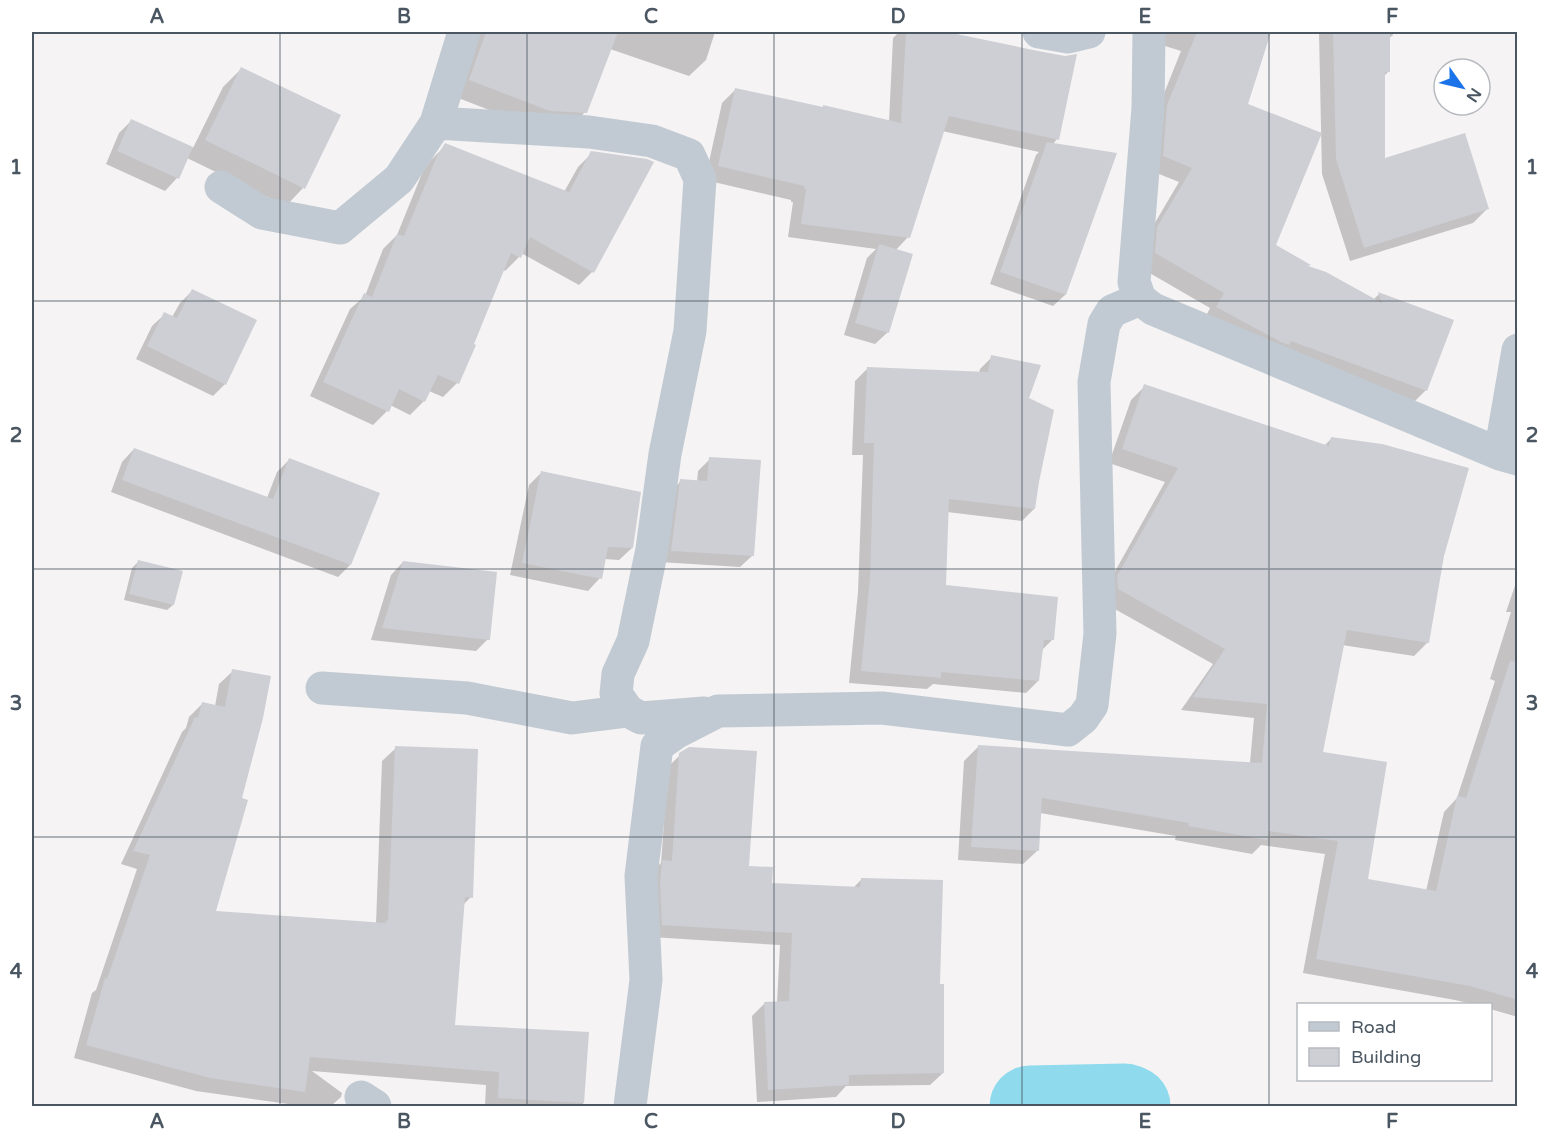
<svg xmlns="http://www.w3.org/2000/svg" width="1549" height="1138" viewBox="0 0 1549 1138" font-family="'Varela Round',sans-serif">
  <rect width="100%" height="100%" fill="#f5f3f3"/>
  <path fill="#0003" d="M 478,32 L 715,32 L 706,60 L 689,76 L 610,49 L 585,112 L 569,129 L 533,127 L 453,96 Z
    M 899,32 L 940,32 L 1074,61 L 1057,139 L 1053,144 L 1115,154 L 1065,295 L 1053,306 L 990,284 L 1036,155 L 1039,152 L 942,131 L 908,237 L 895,251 L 888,332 L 875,344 L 844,335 L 867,258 L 876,249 L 788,237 L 793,202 L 791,202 L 791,200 L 705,180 L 722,103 L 736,89 L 889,122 L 893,38 Z
    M 1153,32 L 1270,32 L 1246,104 L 1274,246 L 1307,267 L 1373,300 L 1379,294 L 1426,390 L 1411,405 L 1203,322 L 1210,308 L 1141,268 L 1143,243 L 1179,182 L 1149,170 L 1153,121 L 1181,51 L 1152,42 Z
    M 1319,32 L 1392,32 L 1393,35 L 1388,39 L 1388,72 L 1383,77 L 1383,160 L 1488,208 L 1473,223 L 1350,261 L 1322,174 Z
    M 241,69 L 303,188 L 286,206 L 187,158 L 177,178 L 165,191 L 106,164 L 119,133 L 131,121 L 193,148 L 223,87 Z
    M 446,145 L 564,192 L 578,167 L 592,153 L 592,272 L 579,285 L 521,253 L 519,257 L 505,271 L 503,269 L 473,345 L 474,346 L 457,383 L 443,397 L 429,391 L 424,401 L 410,415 L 390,405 L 387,411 L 373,425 L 310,396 L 350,309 L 365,296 L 383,249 L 397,235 L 423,171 L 432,159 Z
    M 192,291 L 225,384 L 213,396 L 136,359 L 152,326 L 165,314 L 172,317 L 180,303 Z
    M 992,357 L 1027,399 L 1038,481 L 1034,509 L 1022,521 L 947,512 L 945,586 L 1052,640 L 1041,651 L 1038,681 L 1026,693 L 933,684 L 927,689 L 849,683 L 858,592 L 863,455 L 852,455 L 855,381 L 867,369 L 979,373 L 980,369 Z
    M 1145,386 L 1324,446 L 1331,439 L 1442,556 L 1428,642 L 1414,656 L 1342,645 L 1321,753 L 1367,880 L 1426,891 L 1444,812 L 1457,798 L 1495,681 L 1490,679 L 1511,612 L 1506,612 L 1518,577 L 1518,1017 L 1490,1009 L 1490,1004 L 1473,1004 L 1455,1000 L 1303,973 L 1325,854 L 1261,845 L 1252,854 L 1175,840 L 1176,836 L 1040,813 L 1037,851 L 1023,864 L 958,860 L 964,761 L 978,747 L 1250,763 L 1254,718 L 1181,710 L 1213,664 L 1104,603 L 1104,591 L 1165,482 L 1109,463 L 1131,400 Z
    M 134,449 L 267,498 L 277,472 L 289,460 L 350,565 L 338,577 L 111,492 L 122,462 Z
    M 710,459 L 753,555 L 740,567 L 659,562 L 669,493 L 681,481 L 697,482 L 698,471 Z
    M 541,473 L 632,548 L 619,560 L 604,559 L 600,578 L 588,591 L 510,575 L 529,485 Z
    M 138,562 L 173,605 L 167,610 L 124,600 L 132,568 Z
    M 403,562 L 488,639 L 476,651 L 371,640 L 391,575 Z
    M 233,671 L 214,912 L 376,924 L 382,761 L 396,748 L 471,897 L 463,905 L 453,1026 L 587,1033 L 583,1106 L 485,1106 L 486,1085 L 312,1071 L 342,1093 L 341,1097 L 331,1106 L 303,1106 L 196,1091 L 74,1058 L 92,993 L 96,990 L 137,869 L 121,864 L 182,732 L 186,728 L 189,717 L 203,703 L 215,706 L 219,684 Z
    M 680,755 L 747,867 L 771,884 L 853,888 L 861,880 L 939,985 L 943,1073 L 930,1085 L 846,1086 L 836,1097 L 757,1102 L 752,1016 L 764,1004 L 777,1003 L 780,945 L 650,937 L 650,874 L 661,863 L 668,767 Z"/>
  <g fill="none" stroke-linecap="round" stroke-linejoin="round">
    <path stroke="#90daee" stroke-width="81" d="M 1030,1106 L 1125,1104 L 1130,1106"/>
  </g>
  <path fill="#cdcfd5" d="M 486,32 L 618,32 L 587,113 L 550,111 L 469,80 Z
    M 906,32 L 947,32 L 1038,51 L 1065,56 L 1077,54 L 1059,140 L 949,116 L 910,238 L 801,224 L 806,189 L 804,188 L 804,186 L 718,166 L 735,88 L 823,107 L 823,105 L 901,123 Z
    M 1197,32 L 1271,32 L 1248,104 L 1322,133 L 1276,245 L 1311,265 L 1308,266 L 1326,272 L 1382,303 L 1378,292 L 1454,320 L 1427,391 L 1291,341 L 1289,345 L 1281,342 L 1216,307 L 1224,293 L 1155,253 L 1157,227 L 1192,168 L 1163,156 L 1167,105 Z
    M 1333,32 L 1390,32 L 1390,72 L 1385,72 L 1385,158 L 1465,133 L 1489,209 L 1364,248 L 1336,159 Z
    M 241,67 L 341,115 L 305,189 L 205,140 Z
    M 131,119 L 193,147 L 179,179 L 117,151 Z
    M 1047,142 L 1117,153 L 1066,295 L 1000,272 Z
    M 445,143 L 569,192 L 591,151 L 647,159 L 654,162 L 594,273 L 530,237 L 521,258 L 511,253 L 474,344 L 476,345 L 459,384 L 438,375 L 425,402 L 399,389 L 389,412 L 323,382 L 364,293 L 372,297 L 397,234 L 404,236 L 437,156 Z
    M 879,244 L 913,254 L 889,333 L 855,323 Z
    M 192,289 L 257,320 L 226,385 L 147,346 L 164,312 L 177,318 Z
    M 991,355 L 1041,365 L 1029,398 L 1054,410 L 1039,482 L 1035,509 L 949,499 L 946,585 L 1058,597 L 1054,640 L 1044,640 L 1039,681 L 941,672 L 941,678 L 861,671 L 870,578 L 874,443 L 864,443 L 867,367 L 988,372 Z
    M 1144,384 L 1329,446 L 1331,437 L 1382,444 L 1469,468 L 1444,556 L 1429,643 L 1347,630 L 1323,752 L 1387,762 L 1368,879 L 1436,891 L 1457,796 L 1466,798 L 1510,661 L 1518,662 L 1518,1000 L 1470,986 L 1316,959 L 1338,841 L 1269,831 L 1267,840 L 1188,826 L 1189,823 L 1042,798 L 1039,851 L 971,847 L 978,745 L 1262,763 L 1267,704 L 1193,697 L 1225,649 L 1118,589 L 1117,576 L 1178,468 L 1122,449 Z
    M 134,448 L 273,499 L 289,458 L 380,493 L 351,565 L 122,480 Z
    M 709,457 L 761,460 L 754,556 L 671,551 L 680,479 L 707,481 Z
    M 541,471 L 641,492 L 633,548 L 608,547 L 602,579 L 522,563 Z
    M 138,560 L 183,571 L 174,605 L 129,594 Z
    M 403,561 L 497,572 L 490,640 L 382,628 Z
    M 232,669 L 271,676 L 263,718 L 242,798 L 248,800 L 216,911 L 386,923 L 386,920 L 388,921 L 395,746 L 478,749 L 473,898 L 465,897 L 455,1025 L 589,1032 L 584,1103 L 498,1098 L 499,1072 L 310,1057 L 305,1092 L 210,1078 L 86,1045 L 105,978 L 107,979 L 150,855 L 133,851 L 195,717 L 198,718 L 202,702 L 225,707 Z
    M 689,747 L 757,751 L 749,866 L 773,867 L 772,883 L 860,887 L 861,878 L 943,880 L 940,984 L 944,984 L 944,1073 L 849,1075 L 849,1085 L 768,1090 L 764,1002 L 789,1001 L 792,933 L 662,925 L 660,883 L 662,860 L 672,861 L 679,753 Z"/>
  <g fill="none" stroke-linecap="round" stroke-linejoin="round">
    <path stroke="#c1cad2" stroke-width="33" d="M 1039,32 L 1068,37 L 1089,32
      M 1149,32 L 1148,108 L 1134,282 L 1140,299 L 1153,309 L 1500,454
      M 436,123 L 589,132 L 652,141 L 689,155 L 700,179 L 690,331 L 665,454 L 652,549 L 633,641 L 618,674 L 616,694 L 628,711 L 641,718 L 704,713
      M 221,187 L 262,213 L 340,228 L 399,179 L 436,123 L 464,32
      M 1518,350 L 1500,454 L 1518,459
      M 322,688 L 467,698 L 572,718 L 628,711
      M 361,1097 L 375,1106
      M 630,1106 L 646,980 L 641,876 L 657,746 L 677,732 L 718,711 L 882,708 L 1068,730 L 1083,718 L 1092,705 L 1100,634 L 1094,382 L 1104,324 L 1112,311 L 1140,299"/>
  </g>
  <path fill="none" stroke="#4a5661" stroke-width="1.5" stroke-opacity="0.55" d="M 280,32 L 280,1106M 527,32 L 527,1106M 774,32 L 774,1106M 1022,32 L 1022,1106M 1269,32 L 1269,1106M 32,301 L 1518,301M 32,569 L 1518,569M 32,837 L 1518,837"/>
  <rect width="1549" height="1138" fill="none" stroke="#ffffff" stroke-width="66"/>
  <rect x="1297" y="1003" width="195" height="78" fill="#ffffff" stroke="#b7bbc0" stroke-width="1.5"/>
  <rect x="1309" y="1022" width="30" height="9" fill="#c1cad2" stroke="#b7bbc0" stroke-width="1.5"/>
  <text x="1351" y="1033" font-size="18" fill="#4a5661">Road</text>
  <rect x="1309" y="1048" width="30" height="18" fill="#cdcfd5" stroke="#b7bbc0" stroke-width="1.5"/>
  <text x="1351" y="1063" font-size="18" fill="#4a5661">Building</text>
  <g transform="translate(1462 87) rotate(124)"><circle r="28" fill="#ffffff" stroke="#b7bbc0" stroke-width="1.5"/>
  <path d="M0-4.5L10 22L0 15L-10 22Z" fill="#1a73e8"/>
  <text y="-9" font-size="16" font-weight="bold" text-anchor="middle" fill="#4a5661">N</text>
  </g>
  <rect x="33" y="33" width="1483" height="1072" fill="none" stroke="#4a5661" stroke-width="2"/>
  <g font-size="20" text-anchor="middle" font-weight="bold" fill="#4a5661">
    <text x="157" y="23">A</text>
    <text x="404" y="23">B</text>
    <text x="651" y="23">C</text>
    <text x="898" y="23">D</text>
    <text x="1145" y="23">E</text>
    <text x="1392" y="23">F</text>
    <text x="16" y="174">1</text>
    <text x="1532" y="174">1</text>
    <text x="16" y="442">2</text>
    <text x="1532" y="442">2</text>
    <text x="16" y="710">3</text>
    <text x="1532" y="710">3</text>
    <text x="16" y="978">4</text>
    <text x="1532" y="978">4</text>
    <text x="157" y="1128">A</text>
    <text x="404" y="1128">B</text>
    <text x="651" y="1128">C</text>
    <text x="898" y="1128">D</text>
    <text x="1145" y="1128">E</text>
    <text x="1392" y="1128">F</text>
  </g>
</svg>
